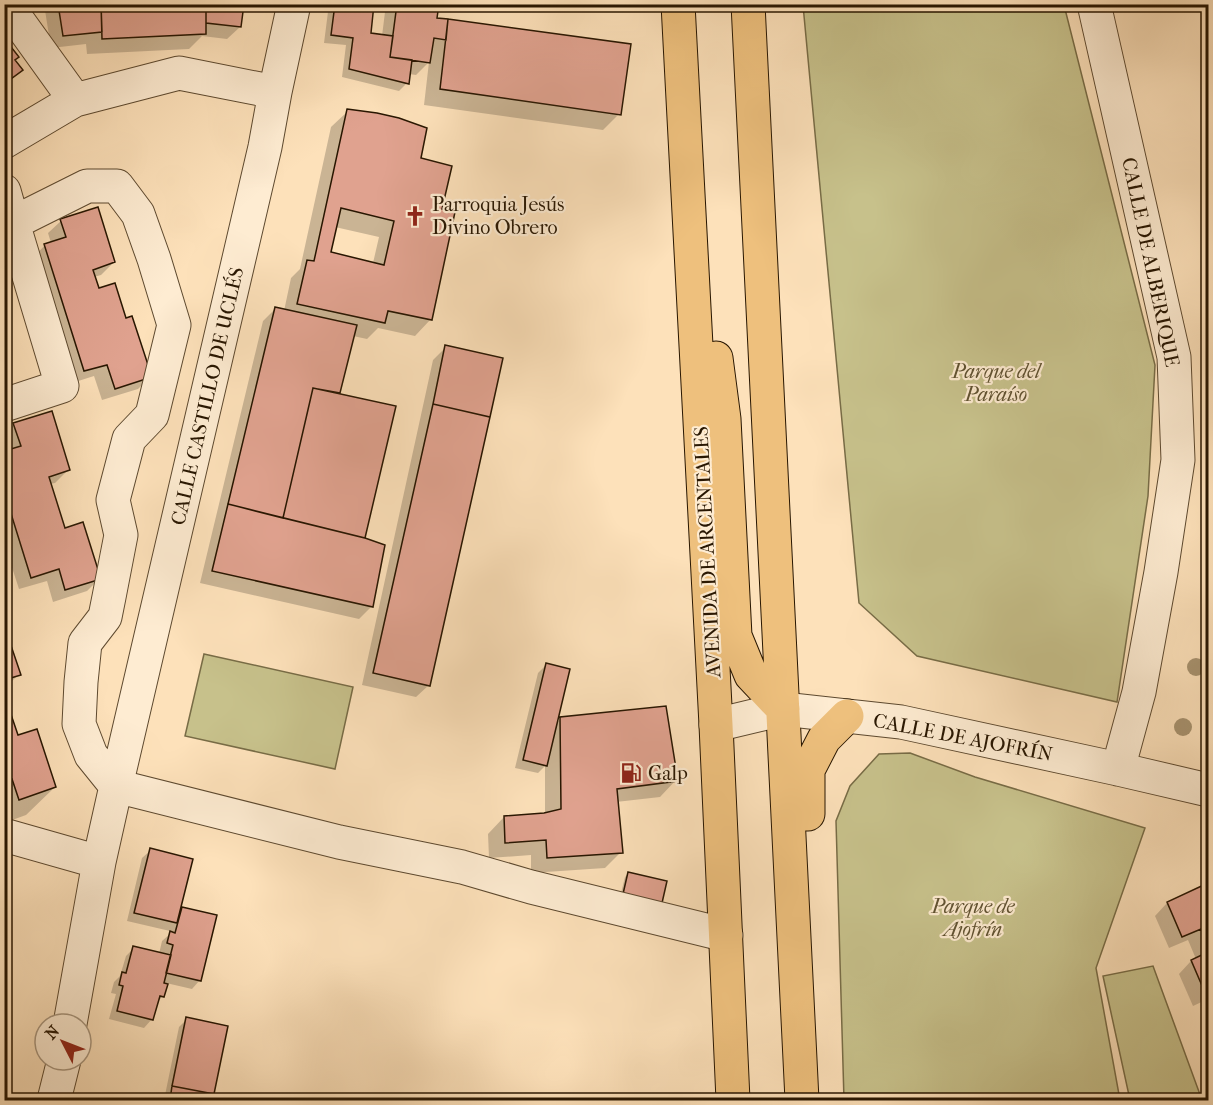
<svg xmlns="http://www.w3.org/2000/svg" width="1213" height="1105" viewBox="0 0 1213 1105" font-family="'IM FELL French Canon',serif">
  <rect width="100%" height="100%" fill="#fde1ba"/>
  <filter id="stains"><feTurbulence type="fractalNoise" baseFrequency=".00333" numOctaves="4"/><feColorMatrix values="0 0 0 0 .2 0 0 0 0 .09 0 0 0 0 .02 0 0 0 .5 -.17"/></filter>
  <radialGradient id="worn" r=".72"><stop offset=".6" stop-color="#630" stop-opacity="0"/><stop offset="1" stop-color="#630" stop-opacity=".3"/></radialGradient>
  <path fill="#c7c18b" stroke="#786c46" stroke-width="1.5" d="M 803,5 L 1064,5 L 1155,365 L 1148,496 L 1117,702 L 917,656 L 859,603 Z
    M 204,654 L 353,687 L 335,769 L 185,736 Z
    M 910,753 L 975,777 L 1145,828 L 1096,968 L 1120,1100 L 844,1100 L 836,821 L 850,786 L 879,754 Z
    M 1153,966 L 1202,1100 L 1130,1100 L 1103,976 Z"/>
  <path fill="#0003" fill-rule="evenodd" d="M 44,4 L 242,4 L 240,27 L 227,39 L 202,36 L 189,49 L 87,54 L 86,44 L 51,48 Z
    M 329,4 L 373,4 L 369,34 L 382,36 L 386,4 L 437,4 L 435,19 L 619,114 L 603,130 L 424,105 L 429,62 L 416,75 L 409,74 L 407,83 L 399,91 L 342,77 L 346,45 L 324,43 Z
    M 348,111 L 419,160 L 441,210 L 431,319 L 415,336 L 378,328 L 367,339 L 353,336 L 338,394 L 363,539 L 384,546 L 371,607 L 359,619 L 200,583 L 263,321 L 275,309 L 284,311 L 291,278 L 300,269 L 331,127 ZM 335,227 L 379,237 L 373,263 L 329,253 Z
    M 61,221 L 114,262 L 101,275 L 94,277 L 98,290 L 125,320 L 150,377 L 138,389 L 102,400 L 94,376 L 72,383 L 33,258 L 45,245 L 51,243 L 48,233 Z
    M 446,347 L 429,685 L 416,697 L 362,685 L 433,360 Z
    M 14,424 L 68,470 L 55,483 L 50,484 L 64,530 L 99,579 L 87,591 L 53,602 L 47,581 L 19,589 L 4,543 L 4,453 L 6,452 L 4,446 L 4,434 Z
    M 4,629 L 19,674 L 4,689 Z
    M 546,665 L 556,723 L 561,719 L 676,780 L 660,797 L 616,802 L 621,852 L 605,868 L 531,873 L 531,855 L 489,858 L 488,834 L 504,817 L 545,814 L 545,766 L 538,773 L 515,768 L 538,673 Z
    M 4,699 L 17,737 L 55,787 L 26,815 L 4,823 Z
    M 151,850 L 180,908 L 215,916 L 200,980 L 192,989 L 166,983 L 163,996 L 156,1003 L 152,1019 L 144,1028 L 109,1019 L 116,994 L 111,993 L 114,982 L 120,976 L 126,956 L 134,948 L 159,954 L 162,941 L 170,934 L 170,931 L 127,921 L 142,858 Z
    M 629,873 L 666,882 L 620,897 L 625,877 Z
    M 1208,885 L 1208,999 L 1193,1006 L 1179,974 L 1191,961 L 1196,959 L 1188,940 L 1169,948 L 1155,916 L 1167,903 Z
    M 187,1019 L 226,1027 L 211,1100 L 164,1100 L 179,1027 Z"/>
  <path fill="#e0a28f" stroke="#281601" stroke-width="1.5" fill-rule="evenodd" d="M 58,4 L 101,4 L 102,32 L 63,36 Z
    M 101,4 L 206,4 L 206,34 L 102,39 Z
    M 206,4 L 244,4 L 241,27 L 206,23 Z
    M 335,4 L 374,4 L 371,33 L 393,36 L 390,57 L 412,60 L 409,84 L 349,69 L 353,38 L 331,35 Z
    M 397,4 L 439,4 L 437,18 L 448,19 L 446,40 L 434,38 L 430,63 L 390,57 Z
    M 448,19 L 631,44 L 621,115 L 440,89 Z
    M 4,38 L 19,57 L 15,60 L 23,70 L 4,84 Z
    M 347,109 L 377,113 L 399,118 L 427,128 L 421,158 L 452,166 L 442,209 L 455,212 L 432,320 L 388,311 L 385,323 L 297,304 L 307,260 L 314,261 ZM 341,208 L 394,221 L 384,265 L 331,252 Z
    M 98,207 L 115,262 L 93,270 L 99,288 L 115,283 L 126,318 L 132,316 L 152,377 L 115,389 L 107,365 L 84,371 L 44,244 L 66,237 L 60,219 Z
    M 275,307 L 357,325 L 340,393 L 313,388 L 283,518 L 228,504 Z
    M 445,345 L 503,358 L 490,417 L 433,404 Z
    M 313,388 L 396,406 L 365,538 L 283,518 Z
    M 433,404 L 490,417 L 430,686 L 373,673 Z
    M 52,411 L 70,470 L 49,477 L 65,528 L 83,522 L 101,579 L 65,590 L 59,569 L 31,578 L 4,491 L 4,451 L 21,446 L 13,423 Z
    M 228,504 L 365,538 L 385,545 L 373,607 L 212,571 Z
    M 4,625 L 21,675 L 4,680 Z
    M 546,663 L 570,669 L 547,766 L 523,760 Z
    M 4,694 L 18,735 L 37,729 L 56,787 L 19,800 L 12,779 L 4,781 Z
    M 666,706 L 678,781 L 617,789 L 623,853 L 547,858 L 546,840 L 505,843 L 504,816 L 544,813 L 561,809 L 560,717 Z
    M 150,848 L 193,859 L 177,923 L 134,913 Z
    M 628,872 L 667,881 L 662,903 L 623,894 Z
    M 1208,883 L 1208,947 L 1201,929 L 1182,937 L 1167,902 Z
    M 182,907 L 217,915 L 201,981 L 166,973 L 173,945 L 167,943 L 170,931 L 175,933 Z
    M 133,946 L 171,955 L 164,983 L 168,984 L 164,997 L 160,996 L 153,1020 L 117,1011 L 123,986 L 119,985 L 122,972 L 126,973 Z
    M 1208,952 L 1208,994 L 1206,995 L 1191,960 Z
    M 186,1017 L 228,1026 L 214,1094 L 172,1086 Z
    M 172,1086 L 214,1094 L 213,1100 L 170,1100 Z"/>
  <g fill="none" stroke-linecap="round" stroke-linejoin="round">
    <g stroke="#5d492f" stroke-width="35">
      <path id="minor" d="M 6,4 L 75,100
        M 1094,4 L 1174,357 L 1178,460 L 1161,572 L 1139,692 L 1118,769
        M 4,142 L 75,100 L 179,73 L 275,92
        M 4,191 L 13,223 L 87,186 L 117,186 L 138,214 L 154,259 L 174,325 L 152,415 L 129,439 L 113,500 L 121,535 L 109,597 L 105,617 L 85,643 L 81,682 L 79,724 L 91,755 L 116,786 L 339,842 L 462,867 L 531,887 L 726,935
        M 4,405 L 62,386 L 13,223
        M 716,725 L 783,709 L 901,722 L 1118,769 L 1208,790
        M 4,835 L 99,862
        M 70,1024 L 99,862 L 116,786 L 265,147 L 275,92 L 294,4
        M 54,1100 L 64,1060"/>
    </g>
    <g stroke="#281601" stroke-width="35">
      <path id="major" d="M 678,4 L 716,725 L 733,1100
        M 748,4 L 802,1100
        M 716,358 L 724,419 L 735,636 L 751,675 L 783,709
        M 808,814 L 808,770 L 824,739 L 847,716"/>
    </g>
    <use href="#minor" stroke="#feecd2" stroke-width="33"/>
    <use href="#major" stroke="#eec07d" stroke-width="33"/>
  </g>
  <g fill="#a7926f">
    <circle cx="1196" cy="667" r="9"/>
    <circle cx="1183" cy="727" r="9"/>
  </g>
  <defs>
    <g id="church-bare" transform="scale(1.62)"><path d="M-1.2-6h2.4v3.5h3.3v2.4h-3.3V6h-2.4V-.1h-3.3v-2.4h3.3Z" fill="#8f2418" stroke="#feecd2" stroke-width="2.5" paint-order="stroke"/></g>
    <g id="fuel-bare" transform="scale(1.62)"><path d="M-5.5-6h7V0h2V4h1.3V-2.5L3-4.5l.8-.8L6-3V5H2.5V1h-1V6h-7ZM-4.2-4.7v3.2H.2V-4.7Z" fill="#8f2418" stroke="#feecd2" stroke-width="2.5" paint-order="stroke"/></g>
  </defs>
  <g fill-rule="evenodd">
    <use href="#church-bare" x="415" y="216"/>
    <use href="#fuel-bare" x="631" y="773"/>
  </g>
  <g text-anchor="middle" stroke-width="4.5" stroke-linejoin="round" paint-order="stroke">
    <g font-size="20" fill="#281601" stroke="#feecd2" text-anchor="start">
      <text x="432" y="211">Parroquia Jesús<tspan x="432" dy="23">Divino Obrero</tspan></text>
      <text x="648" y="780">Galp</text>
    </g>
    <g font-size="20" fill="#281601" stroke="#feecd2">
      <text transform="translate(1151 262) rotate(78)" y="7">CALLE DE ALBERIQUE</text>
      <text transform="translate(207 396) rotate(-77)" y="7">CALLE CASTILLO DE UCLÉS</text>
      <text transform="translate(707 552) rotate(-93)" y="7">AVENIDA DE ARCENTALES</text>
      <text transform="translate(963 737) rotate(11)" y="7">CALLE DE AJOFRÍN</text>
    </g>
    <g font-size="20" font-style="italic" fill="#605231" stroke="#feecd2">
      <text x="996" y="378">Parque del<tspan x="996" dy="23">Paraíso</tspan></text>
      <text x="973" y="913">Parque de<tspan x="973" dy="23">Ajofrín</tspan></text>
    </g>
  </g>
  <rect width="1213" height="1105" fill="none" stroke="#fde1ba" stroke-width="24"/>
  <rect x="6" y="6" width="1201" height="1093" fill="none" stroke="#281601" stroke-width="3"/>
  <rect x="12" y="12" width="1189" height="1081" fill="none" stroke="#281601" stroke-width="1.5"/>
  <g transform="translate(63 1042) rotate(312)"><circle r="28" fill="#feecd2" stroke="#a8967e" stroke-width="1.5"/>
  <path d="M0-4.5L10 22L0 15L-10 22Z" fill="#8f2418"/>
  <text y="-9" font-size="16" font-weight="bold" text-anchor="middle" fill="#281601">N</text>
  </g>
  <rect width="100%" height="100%" filter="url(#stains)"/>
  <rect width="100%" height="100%" fill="url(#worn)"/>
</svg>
